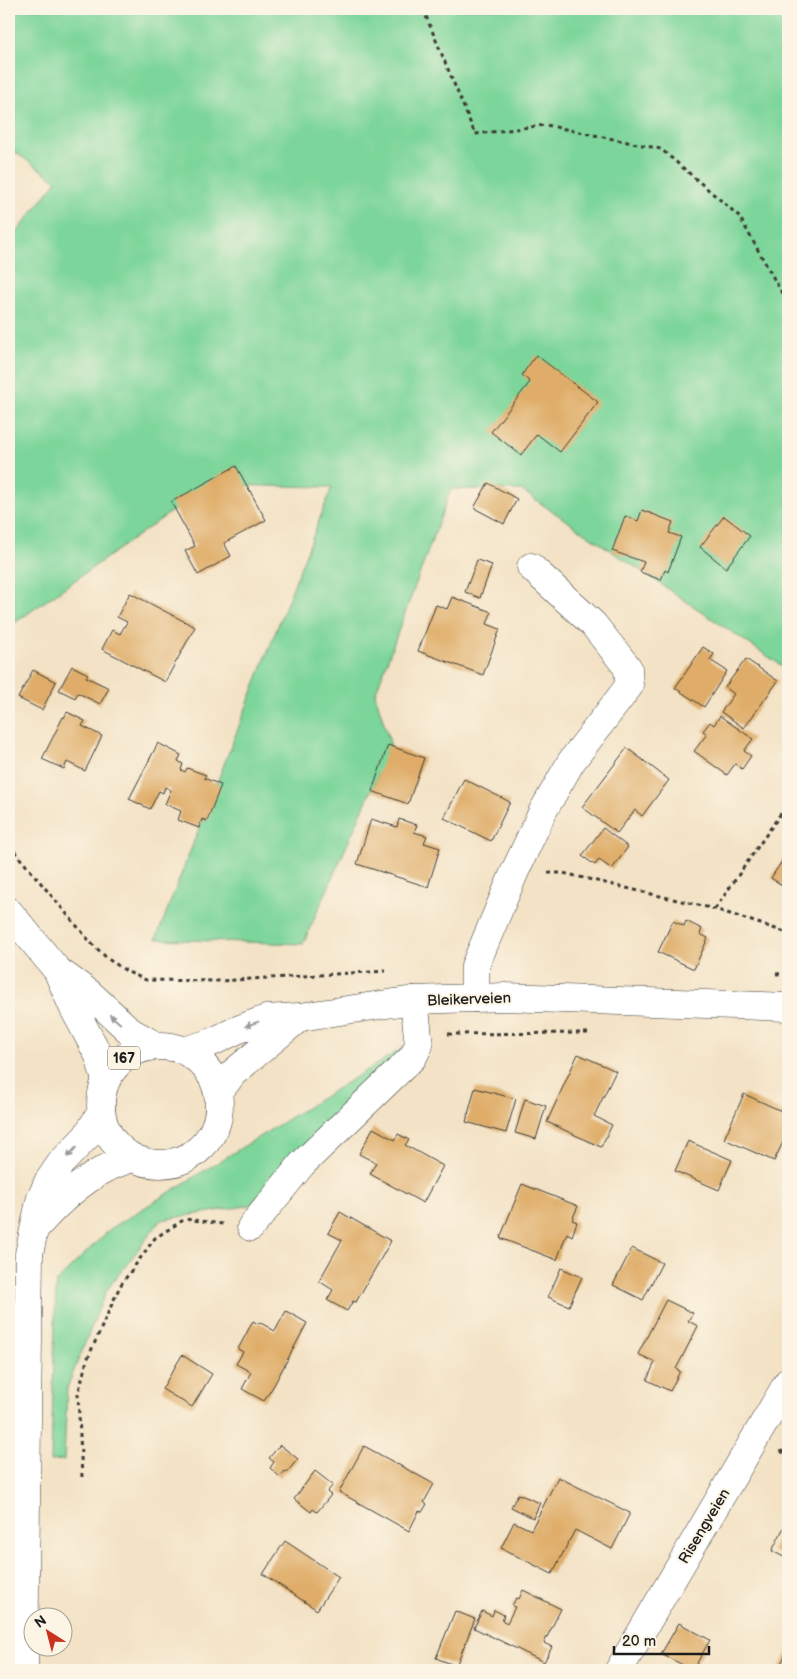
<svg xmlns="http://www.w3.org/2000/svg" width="797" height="1679" viewBox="0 0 797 1679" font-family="'Balsamiq Sans',sans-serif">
  <rect width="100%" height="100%" fill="#fcf5e5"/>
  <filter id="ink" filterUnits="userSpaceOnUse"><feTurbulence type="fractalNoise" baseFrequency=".02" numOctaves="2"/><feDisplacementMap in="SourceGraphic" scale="10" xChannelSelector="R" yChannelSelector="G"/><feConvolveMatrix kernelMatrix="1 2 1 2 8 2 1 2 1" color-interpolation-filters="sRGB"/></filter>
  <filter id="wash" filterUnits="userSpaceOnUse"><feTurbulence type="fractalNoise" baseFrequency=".0096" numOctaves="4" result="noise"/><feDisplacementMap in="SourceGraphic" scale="20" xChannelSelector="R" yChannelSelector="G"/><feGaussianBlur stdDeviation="1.12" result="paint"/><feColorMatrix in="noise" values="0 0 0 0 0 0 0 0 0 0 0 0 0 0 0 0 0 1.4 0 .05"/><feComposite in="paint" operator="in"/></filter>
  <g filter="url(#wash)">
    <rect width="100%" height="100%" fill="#f3e2c5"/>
    <path fill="#7cd59a" stroke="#4c785b" d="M 9,9 L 788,9 L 788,670 L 521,490 L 451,489 L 375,694 L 391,746 L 303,944 L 156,939 L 332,487 L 209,485 L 9,627 L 9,242 L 57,181 L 9,148 Z
      M 406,1046 L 252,1205 L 161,1220 L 106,1291 L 67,1388 L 64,1460 L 51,1461 L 56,1282 L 110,1229 Z"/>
    <g id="blocks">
      <path fill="#dfad69" d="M 536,355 L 598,402 L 560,452 L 537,434 L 521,455 L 491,432 L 530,382 L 522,375 Z
        M 236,466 L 266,520 L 224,543 L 231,556 L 198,575 L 185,551 L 195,546 L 171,502 Z
        M 488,483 L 517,499 L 504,524 L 474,508 Z
        M 642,510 L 673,522 L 669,533 L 681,537 L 668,572 L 665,570 L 661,580 L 640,572 L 644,562 L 612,551 L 625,516 L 638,521 Z
        M 724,516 L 750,536 L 726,568 L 700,547 Z
        M 477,560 L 492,565 L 480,598 L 465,592 Z
        M 130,593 L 195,627 L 165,682 L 102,649 L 112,630 L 120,634 L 127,622 L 117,617 Z
        M 452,597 L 489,611 L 491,613 L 487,624 L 500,629 L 483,675 L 418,651 L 436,605 L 447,609 Z
        M 703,647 L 714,654 L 710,660 L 727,671 L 704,707 L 675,688 Z
        M 746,659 L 778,681 L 744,728 L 721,712 L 734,694 L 725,687 Z
        M 72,666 L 88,674 L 86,677 L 109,688 L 100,704 L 78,693 L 75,698 L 59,690 Z
        M 33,670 L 56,682 L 42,710 L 18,698 Z
        M 67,712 L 85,721 L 82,726 L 102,736 L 85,771 L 67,762 L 64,769 L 42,759 L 63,717 L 64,718 Z
        M 720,716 L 753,739 L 744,751 L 751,756 L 742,769 L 735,764 L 727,775 L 694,751 L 707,734 L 703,731 L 710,722 L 714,725 Z
        M 158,743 L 181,755 L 178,761 L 183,764 L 181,770 L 185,772 L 187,768 L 206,775 L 204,778 L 221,785 L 207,821 L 202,819 L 199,828 L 178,820 L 181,811 L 165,804 L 171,790 L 165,787 L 163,793 L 159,791 L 150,809 L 129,799 Z
        M 388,745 L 424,758 L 408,804 L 372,791 Z
        M 627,748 L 669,780 L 642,816 L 635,810 L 617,833 L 582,807 Z
        M 464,779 L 510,802 L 491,841 L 444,818 Z
        M 371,819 L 397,827 L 399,819 L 417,825 L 414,832 L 427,836 L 424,843 L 440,848 L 428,887 L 357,864 Z
        M 603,828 L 628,847 L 612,869 L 599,860 L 595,865 L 582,856 Z
        M 786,855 L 788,856 L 788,889 L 771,878 Z
        M 673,921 L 684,926 L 686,921 L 702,929 L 700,934 L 708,938 L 694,969 L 658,952 Z
        M 578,1054 L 616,1071 L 594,1116 L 612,1125 L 601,1147 L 547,1122 Z
        M 475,1088 L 516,1099 L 506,1133 L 466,1122 Z
        M 744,1094 L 788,1114 L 788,1141 L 784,1140 L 774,1161 L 724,1139 Z
        M 525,1099 L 546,1106 L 536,1139 L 515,1133 Z
        M 373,1128 L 395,1140 L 398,1134 L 409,1140 L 405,1145 L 443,1166 L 423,1203 L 370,1174 L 376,1163 L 359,1154 Z
        M 688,1141 L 732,1160 L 719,1190 L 675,1171 Z
        M 522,1184 L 578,1206 L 572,1220 L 577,1222 L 572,1236 L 567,1233 L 557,1260 L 500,1238 Z
        M 340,1212 L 391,1241 L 356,1302 L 353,1301 L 347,1311 L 327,1300 L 333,1290 L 319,1281 L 342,1240 L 328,1233 Z
        M 632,1248 L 662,1263 L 643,1300 L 613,1285 Z
        M 561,1268 L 582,1277 L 569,1306 L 548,1297 Z
        M 666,1300 L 693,1313 L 688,1321 L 698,1326 L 676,1369 L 680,1371 L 670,1391 L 647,1380 L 655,1362 L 638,1354 Z
        M 286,1311 L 307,1323 L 274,1385 L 264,1401 L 242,1389 L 251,1372 L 236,1364 L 243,1352 L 238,1349 L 253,1321 L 258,1324 L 259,1322 L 275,1331 Z
        M 182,1355 L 212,1374 L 192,1407 L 162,1389 Z
        M 280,1445 L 298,1459 L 287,1472 L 285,1471 L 280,1477 L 270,1468 L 274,1462 L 269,1458 Z
        M 364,1446 L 434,1484 L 424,1502 L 427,1504 L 422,1512 L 419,1511 L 409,1531 L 339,1492 Z
        M 315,1471 L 333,1485 L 327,1492 L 331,1495 L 317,1512 L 313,1509 L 311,1512 L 294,1499 Z
        M 558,1477 L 630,1513 L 612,1549 L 575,1530 L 552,1574 L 501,1548 L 514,1522 L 531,1530 Z
        M 518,1494 L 540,1503 L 533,1518 L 511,1507 Z
        M 788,1519 L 788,1559 L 772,1551 Z
        M 285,1541 L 339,1577 L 317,1610 L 263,1574 Z
        M 523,1590 L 561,1609 L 544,1643 L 552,1647 L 544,1662 L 474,1628 L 482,1611 L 492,1616 L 494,1610 L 504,1615 L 502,1620 L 507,1623 L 515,1607 L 512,1606 L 516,1598 L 519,1599 Z
        M 455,1611 L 475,1619 L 456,1666 L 436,1658 Z
        M 679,1623 L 710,1640 L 693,1670 L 661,1654 Z
        M 788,1649 L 788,1670 L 778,1670 Z"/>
    </g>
  </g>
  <g filter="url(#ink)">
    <use href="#blocks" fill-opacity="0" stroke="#3c3a35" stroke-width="1"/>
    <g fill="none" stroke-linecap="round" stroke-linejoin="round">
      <g stroke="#3c3a35" stroke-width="29">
        <path id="minor" d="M 475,998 L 475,966 L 515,871 L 543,811 L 571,762 L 629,686 L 628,668 L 593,624 L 531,567
          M 251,1227 L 302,1164 L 413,1057 L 419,1045 L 414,1000
          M 619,1670 L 788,1382"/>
      </g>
      <g stroke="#3c3a35" stroke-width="29">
        <path id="major" d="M 9,912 L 57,970 L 89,993 L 131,1032 L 156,1046
          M 57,970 L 73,1007 L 99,1056 L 106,1081
          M101 1105a59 59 0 1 1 118 0a59 59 0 1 1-118 0Z
          M 184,1051 L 210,1043 L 237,1030 L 266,1019 L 300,1017 L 414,1000 L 505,997 L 788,1007
          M 218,1093 L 233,1073 L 300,1017
          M 36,1227 C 56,1205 79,1182 107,1168 C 114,1164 124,1161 132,1158
          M 24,1670 L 29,1254 L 40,1201 L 48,1182 L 61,1163 L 86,1137 L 101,1113"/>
      </g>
      <path stroke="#3c3a35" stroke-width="3" stroke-dasharray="4 4" stroke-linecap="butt" d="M 423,9 L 475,134 L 546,125 L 661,149 L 739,216 L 788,304
        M 9,845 L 92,944 L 108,959 L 128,972 L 146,980 L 219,981 L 386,971
        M 548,873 L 563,873 L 715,909 L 788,933
        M 715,909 L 788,803
        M 776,974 L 788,973
        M 448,1034 L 589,1033
        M 781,1450 L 788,1460
        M 82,1477 L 78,1394 L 87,1360 L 120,1286 L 155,1238 L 185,1219 L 223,1224"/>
      <use href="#minor" stroke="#fff" stroke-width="28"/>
      <use href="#major" stroke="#fff" stroke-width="28"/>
    </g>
    <defs><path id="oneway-solid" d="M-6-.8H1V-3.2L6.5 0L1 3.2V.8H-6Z" transform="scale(1.25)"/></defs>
    <g fill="#999">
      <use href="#oneway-solid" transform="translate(115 1019) rotate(-139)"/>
      <use href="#oneway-solid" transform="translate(252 1024) rotate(160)"/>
      <use href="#oneway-solid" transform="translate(72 1152) rotate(133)"/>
    </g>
  </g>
  <g text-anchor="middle" stroke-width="4" stroke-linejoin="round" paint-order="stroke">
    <rect fill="#fcf5e5" stroke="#5f5d58" stroke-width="1" x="108" y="1046.5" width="32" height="23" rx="4"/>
    <g font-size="14" font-weight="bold" fill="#1c1c1c">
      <text x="124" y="1063">167</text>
    </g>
    <g font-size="15" fill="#1c1c1c" stroke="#fcf5e5">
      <text transform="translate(469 999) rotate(-2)" y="5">Bleikerveien</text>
      <text transform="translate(704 1526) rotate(-59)" y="5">Risengveien</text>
    </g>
  </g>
  <rect width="797" height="1679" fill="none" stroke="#fcf5e5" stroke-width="30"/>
  <g transform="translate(48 1632) rotate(324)"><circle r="24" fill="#fcf5e5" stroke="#a29e95"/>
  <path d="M0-4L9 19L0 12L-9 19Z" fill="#c8321e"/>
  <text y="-8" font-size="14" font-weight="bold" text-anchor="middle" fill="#1c1c1c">N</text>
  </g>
  <path d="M614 1646v8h95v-8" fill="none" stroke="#1c1c1c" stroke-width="2.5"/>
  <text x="622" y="1646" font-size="15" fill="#1c1c1c" stroke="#fcf5e5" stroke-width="4" paint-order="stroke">20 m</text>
</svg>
